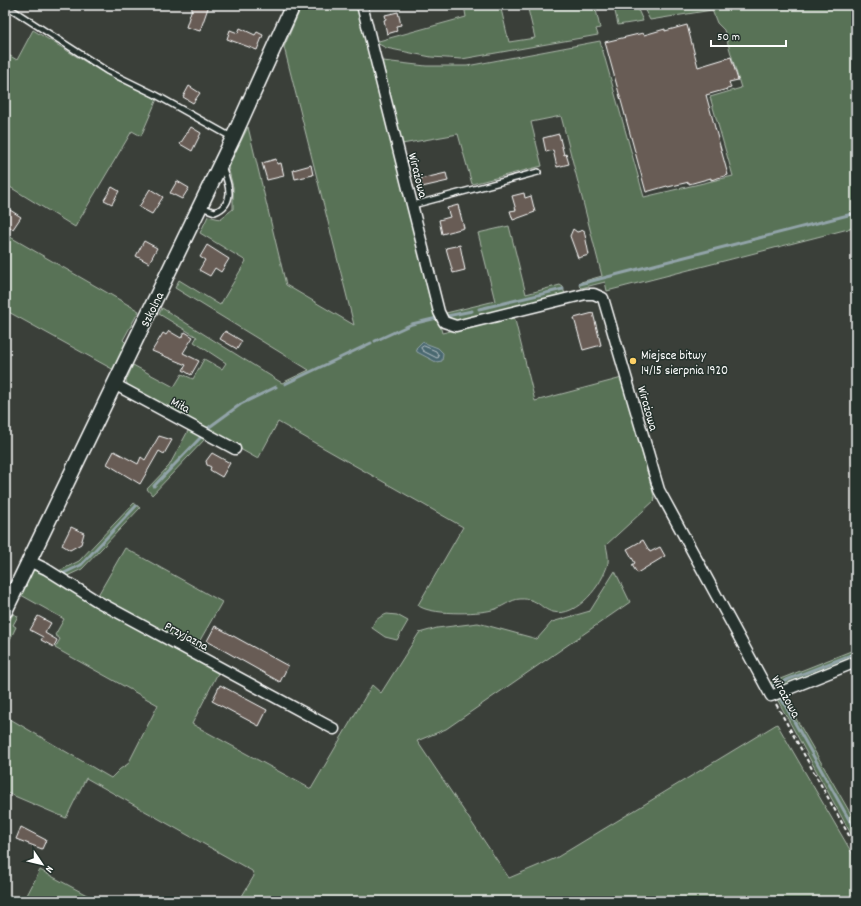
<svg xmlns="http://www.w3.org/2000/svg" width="861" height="906" viewBox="0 0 861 906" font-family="Dekko,sans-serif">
  <rect width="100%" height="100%" fill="#3a3f39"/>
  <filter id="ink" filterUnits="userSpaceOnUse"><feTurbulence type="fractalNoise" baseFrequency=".025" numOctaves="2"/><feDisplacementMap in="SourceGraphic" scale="8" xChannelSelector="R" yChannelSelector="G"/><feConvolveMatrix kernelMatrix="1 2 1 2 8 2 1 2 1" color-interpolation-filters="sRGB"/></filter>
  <g filter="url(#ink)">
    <path fill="#597257" stroke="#acb8ab" d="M 302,5 L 358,5 L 442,333 L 514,316 L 535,401 L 622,378 L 655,500 L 606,545 C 607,550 609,558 608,563 C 603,584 577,618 553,612 C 540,609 539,598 520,599 C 511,599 502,608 492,610 C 478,614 427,615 418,605 L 463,527 L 278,422 L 258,459 L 128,386 L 126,381 L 133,365 L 174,387 L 182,374 L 193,379 L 204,359 L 222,369 L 226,363 L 194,342 L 197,337 L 159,314 L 162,308 L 282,383 L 309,370 L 175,288 L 179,280 L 220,305 L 246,261 L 200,233 L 208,216 L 220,219 L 233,209 L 233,187 L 228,167 L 248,127 L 286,285 L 354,325 L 284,47 Z
      M 464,5 L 500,5 L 509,42 L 535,38 L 527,5 L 595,5 L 600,28 L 596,29 L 598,35 L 462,59 L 431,57 L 386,48 L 375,42 L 466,17 Z
      M 621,5 L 636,5 L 643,21 L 618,25 L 614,7 Z
      M 642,5 L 717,5 L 718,8 L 738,5 L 856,5 L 856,227 L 607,291 L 605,282 L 581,288 L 579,286 L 581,282 L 602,276 L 561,116 L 531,122 L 542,166 L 472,184 L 458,134 L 402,144 L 381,65 L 383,61 L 426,66 L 467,66 L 600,41 L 644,197 L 733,176 L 710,97 L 741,88 L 724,30 L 717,23 L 712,10 L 650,20 Z
      M 33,30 L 109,76 L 157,99 L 141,136 L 132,131 L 75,227 L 5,184 L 5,53 L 17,60 Z
      M 509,226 L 526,294 L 560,285 L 563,287 L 565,295 L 454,321 L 448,319 L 446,313 L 495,301 L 478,233 Z
      M 5,234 L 139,311 L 123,340 L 128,345 L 114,370 L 5,310 Z
      M 189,429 L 206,438 L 152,495 L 147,489 L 169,466 Z
      M 134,503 L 140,508 L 82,569 L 65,577 L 57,572 L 79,561 Z
      M 125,548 L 222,602 L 195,649 L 98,595 Z
      M 34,568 L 218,673 L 192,724 L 311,789 L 372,685 L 381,693 L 419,633 L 437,628 L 478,623 L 537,639 L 552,622 L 590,611 L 615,571 L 630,602 L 446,729 L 417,741 L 509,878 L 556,858 L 777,724 L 856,860 L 856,901 L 239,901 L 254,876 L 252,871 L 86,778 L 66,818 L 5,792 L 5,716 L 111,778 L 120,769 L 128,764 L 158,705 L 55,648 L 60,639 L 55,635 L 64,619 L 21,595 Z
      M 13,614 L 18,616 L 13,625 L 16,627 L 5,650 L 5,630 Z
      M 387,614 L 397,615 L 408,621 L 397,640 L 385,637 L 372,628 C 374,620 379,617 387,614 Z
      M 856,649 L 856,658 L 781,688 L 773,686 L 770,683 Z
      M 783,696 L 856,823 L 856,843 L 777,699 Z
      M 40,870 L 98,901 L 24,901 Z"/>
    <path fill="#4a6770" stroke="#92a4a9" d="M 422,342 L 438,348 L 443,353 L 442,361 L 436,362 L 417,352 L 416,348 Z"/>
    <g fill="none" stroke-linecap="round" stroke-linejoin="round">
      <path stroke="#b7c2c6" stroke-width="1" d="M 424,346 L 436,351 L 439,357 L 437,358 L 423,351 L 421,348 Z"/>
      <path stroke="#92a4a9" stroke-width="3" d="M 580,284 L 856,213
        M 479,309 L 563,289
        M 447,316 L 472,311
        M 375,341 L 412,324 L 437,318
        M 285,384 L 371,343
        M 208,428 L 241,404 L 276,387
        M 154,486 L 202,436
        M 62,574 L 81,565 L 136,506
        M 774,685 L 856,653
        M 782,700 L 856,832"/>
    </g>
    <path fill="#685c55" stroke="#fff" d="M 193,5 L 209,5 L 200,31 L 186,27 Z
      M 398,12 L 401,25 L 396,26 L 397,31 L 387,34 L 384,20 L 386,19 L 385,15 Z
      M 687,25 L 698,67 L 731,57 L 738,80 L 729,82 L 731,88 L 706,95 L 728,175 L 711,180 L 711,178 L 689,184 L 689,182 L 668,187 L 667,186 L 646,192 L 605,42 L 643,33 L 644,35 L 665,29 L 665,31 Z
      M 240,28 L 255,35 L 257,32 L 263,35 L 257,50 L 227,39 L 230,30 L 238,33 Z
      M 189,86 L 200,93 L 193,103 L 183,97 Z
      M 191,127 L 201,133 L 192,151 L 180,144 Z
      M 559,134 L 564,155 L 566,154 L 569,164 L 557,167 L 553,150 L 546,152 L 543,138 Z
      M 276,159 L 277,164 L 281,163 L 284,176 L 267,180 L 262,163 Z
      M 311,165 L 313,175 L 295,179 L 293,170 Z
      M 446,173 L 448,181 L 422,187 L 420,179 Z
      M 177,181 L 189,188 L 182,199 L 170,193 Z
      M 112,187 L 119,191 L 112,204 L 104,200 Z
      M 150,189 L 163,197 L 152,214 L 139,207 Z
      M 524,193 L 525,198 L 531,196 L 535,212 L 513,220 L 510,211 L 516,210 L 512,196 Z
      M 458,205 L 464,228 L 442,234 L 439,220 L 450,217 L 447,208 Z
      M 10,210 L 21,217 L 13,229 L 5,225 L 5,218 Z
      M 573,229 L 577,232 L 584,230 L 589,255 L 578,258 L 570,236 Z
      M 144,241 L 157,248 L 149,263 L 136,256 Z
      M 207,245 L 229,259 L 221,272 L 215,268 L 210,276 L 199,270 L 205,260 L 200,257 Z
      M 460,245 L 465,270 L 453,273 L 446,248 Z
      M 593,313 L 601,345 L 583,350 L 574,318 Z
      M 169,331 L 181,338 L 185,332 L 193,337 L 183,353 L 199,361 L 191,375 L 183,370 L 186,365 L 152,351 L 163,333 L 166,335 Z
      M 225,331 L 242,341 L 237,349 L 220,339 Z
      M 159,436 L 172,440 L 164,454 L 159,451 L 140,484 L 107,464 L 114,451 L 138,464 L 141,457 L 145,460 Z
      M 212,453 L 230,463 L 222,477 L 210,470 L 211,467 L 207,465 L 206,461 Z
      M 71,527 L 84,533 L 81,544 L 70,550 L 62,545 Z
      M 643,540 L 650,552 L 660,547 L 665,556 L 637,573 L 632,565 L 635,563 L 627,549 Z
      M 38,616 L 51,623 L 45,633 L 57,640 L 54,647 L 41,640 L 43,637 L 30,630 Z
      M 215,626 L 288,666 L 280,682 L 207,641 Z
      M 220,685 L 267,710 L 259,726 L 212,701 Z
      M 21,827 L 46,840 L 42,849 L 16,839 Z"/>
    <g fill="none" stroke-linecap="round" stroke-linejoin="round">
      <g stroke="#fff" stroke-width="8">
        <path id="lane" d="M 5,5 L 107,71 L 156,95 L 233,138
          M 413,205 L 538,172
          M 201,207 L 215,212 C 237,203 228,183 222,166"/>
      </g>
      <g stroke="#fff" stroke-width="13">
        <path id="street" d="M 362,5 L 439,312 L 444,322 L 456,326 L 586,294 L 594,294 L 603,298 L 659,490 L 771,696 L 856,662
          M 114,384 L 235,449
          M 29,561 L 46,569 L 97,601 L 334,729"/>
      </g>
      <g stroke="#fff" stroke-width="17">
        <path id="secondary" d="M 5,611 L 233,138 L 293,5"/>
      </g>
      <path stroke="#fff" stroke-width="2" stroke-dasharray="4 3" stroke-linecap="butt" d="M 776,704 L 856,848"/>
      <use href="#lane" stroke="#26332d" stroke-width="5"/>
      <use href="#street" stroke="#26332d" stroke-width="10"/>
      <use href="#secondary" stroke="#26332d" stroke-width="14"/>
    </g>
  </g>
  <circle fill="#ffd166" stroke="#26332d" stroke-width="1.5" cx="633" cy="361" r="4"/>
  <g text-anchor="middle" stroke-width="3" stroke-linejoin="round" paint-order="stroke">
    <g font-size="13" fill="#fff" stroke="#26332d">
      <text transform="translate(419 175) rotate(76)" y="5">Wirażowa</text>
      <text transform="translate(151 309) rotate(-64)" y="5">Szkolna</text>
      <text transform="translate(181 404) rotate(28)" y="5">Miła</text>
      <text transform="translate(649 408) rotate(74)" y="5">Wirażowa</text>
      <text transform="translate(187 635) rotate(28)" y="5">Przyjazna</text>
      <text transform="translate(787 696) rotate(61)" y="5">Wirażowa</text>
    </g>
    <g font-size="13" fill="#fff" stroke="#26332d" text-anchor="start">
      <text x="641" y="359">Miejsce bitwy<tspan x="641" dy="15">14/15 sierpnia 1920</tspan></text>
    </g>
  </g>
  <rect width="861" height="906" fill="none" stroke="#26332d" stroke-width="20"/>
  <rect x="10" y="10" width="841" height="886" fill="none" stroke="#fff" stroke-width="1.5" filter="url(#ink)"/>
  <g transform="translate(42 864) rotate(125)" stroke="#26332d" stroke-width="3" paint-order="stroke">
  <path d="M0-3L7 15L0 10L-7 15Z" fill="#ffffff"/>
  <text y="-6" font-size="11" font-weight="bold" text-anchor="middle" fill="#ffffff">N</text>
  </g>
  <path d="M711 40v6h75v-6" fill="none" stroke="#ffffff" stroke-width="2"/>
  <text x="717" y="40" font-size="12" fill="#ffffff" stroke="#26332d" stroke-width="3" paint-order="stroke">50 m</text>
</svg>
